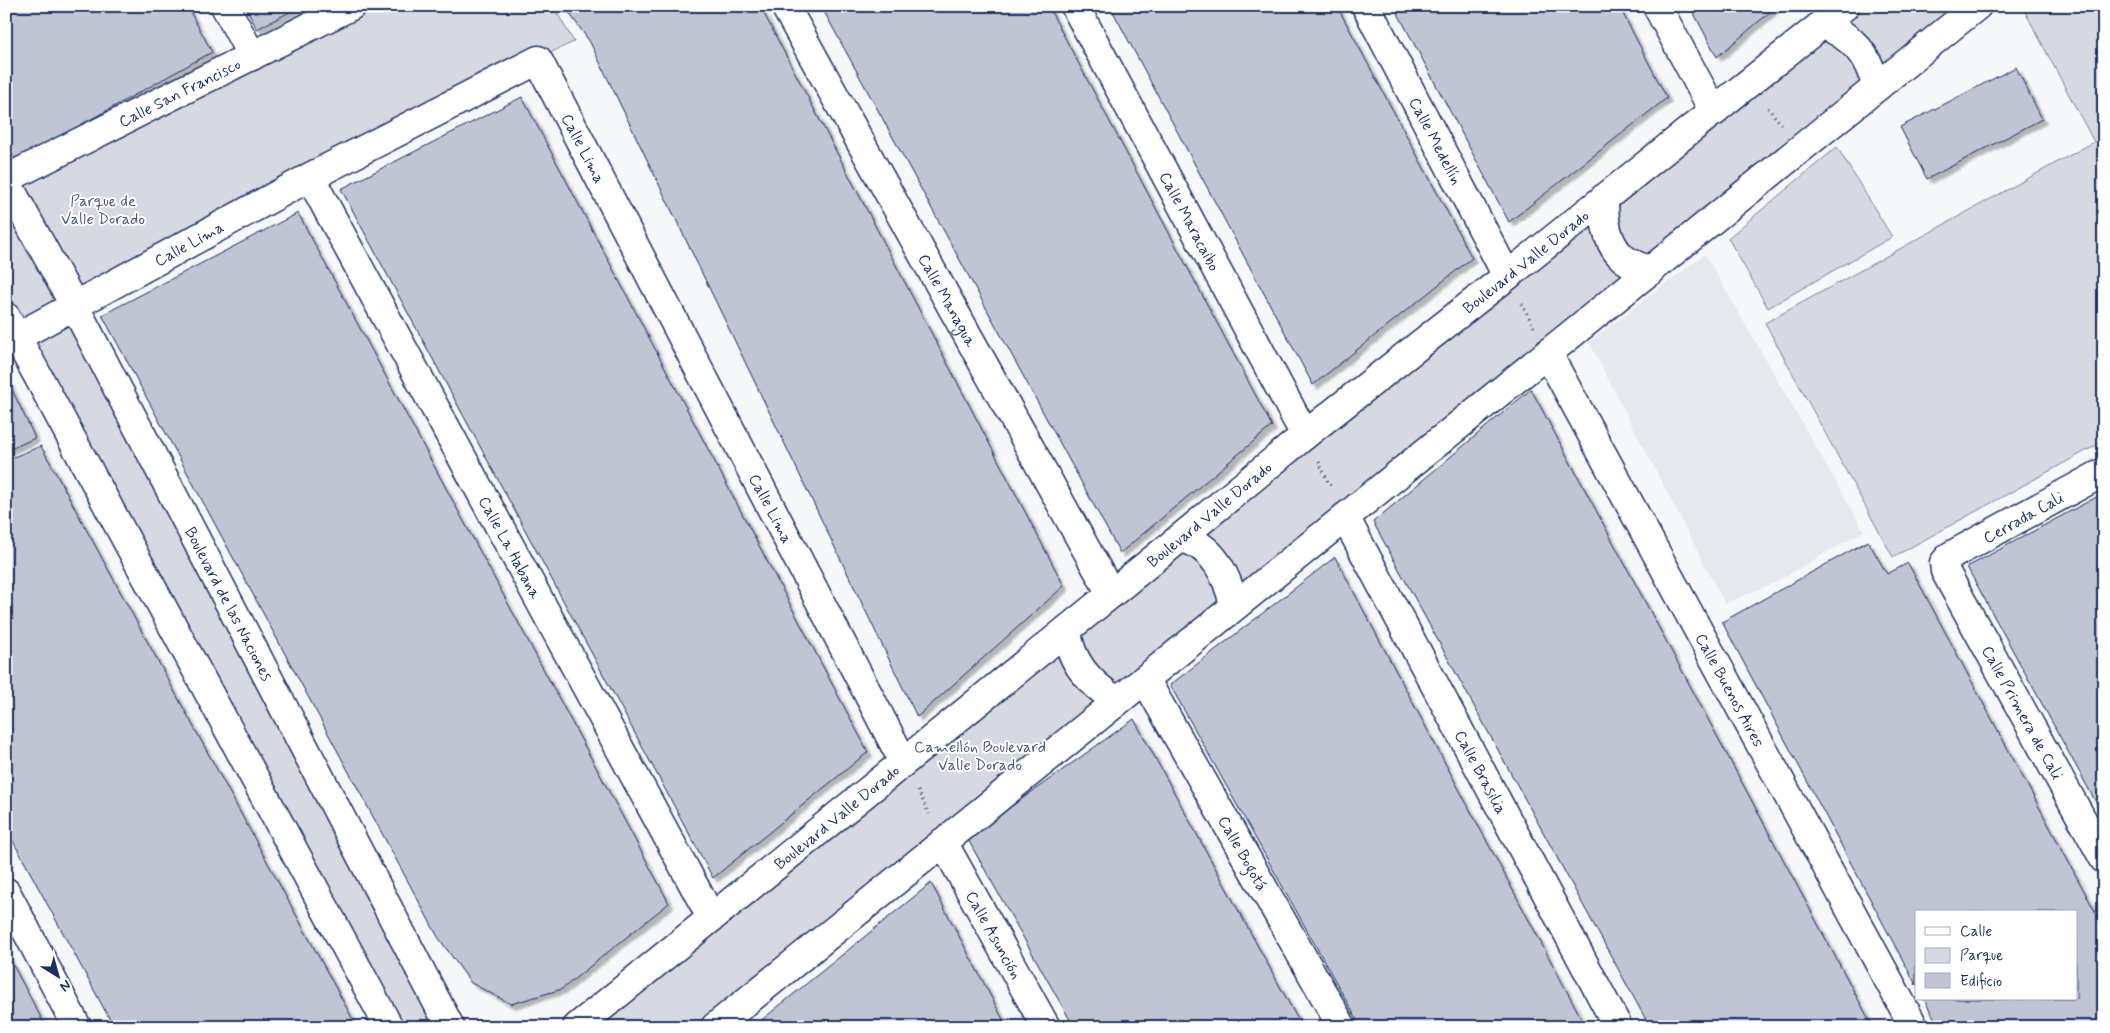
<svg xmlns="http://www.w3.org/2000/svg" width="2110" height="1033" viewBox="0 0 2110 1033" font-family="Mynerve,sans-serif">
  <defs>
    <filter id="shadow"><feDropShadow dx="4.5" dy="4.5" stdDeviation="1" flood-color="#0004"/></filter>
  </defs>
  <rect width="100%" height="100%" fill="#f6f7f9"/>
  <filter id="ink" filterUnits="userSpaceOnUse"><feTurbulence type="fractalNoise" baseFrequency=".02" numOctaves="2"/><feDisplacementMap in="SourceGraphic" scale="10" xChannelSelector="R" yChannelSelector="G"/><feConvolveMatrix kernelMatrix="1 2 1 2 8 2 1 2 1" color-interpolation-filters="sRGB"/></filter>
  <g filter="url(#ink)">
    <path fill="#e6e8ee" d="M 1705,254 L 1864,531 L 1774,583 L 1725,604 L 1589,342 Z"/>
    <path fill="#d6d9e2" stroke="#7884a0" d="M 351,6 L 553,6 L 574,42 L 536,59 L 74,305 L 6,179 Z
      M 1844,6 L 1977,6 L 709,1027 L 582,1027 Z
      M 2022,6 L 2104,6 L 2104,441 L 1893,557 L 1765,323 L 2094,142 Z
      M 1837,147 L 1892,237 L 1768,308 L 1728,238 Z
      M 6,185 L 450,1027 L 389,1027 L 6,314 Z"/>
    <path fill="#c0c4d3" stroke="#1b2f5e" filter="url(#shadow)" d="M 6,6 L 187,6 L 212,52 L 16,161 L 6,142 Z
      M 245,6 L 301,6 L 257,29 Z
      M 760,6 L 1064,586 L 917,717 L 590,42 L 565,7 Z
      M 821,6 L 1048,6 L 1272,426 L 1120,553 Z
      M 1110,6 L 1337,6 L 1472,258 L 1313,385 Z
      M 1394,6 L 1619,6 L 1667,98 L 1509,222 Z
      M 1690,6 L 1777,6 L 1717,57 Z
      M 2016,67 L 2042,119 L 1927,179 L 1900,127 Z
      M 522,97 L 868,752 L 713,878 L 341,189 Z
      M 298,213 L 669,903 L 562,989 L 511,1004 L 471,983 L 438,937 L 102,315 Z
      M 6,377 L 35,438 L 6,451 Z
      M 1531,389 L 1873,1027 L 1650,1027 L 1373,522 Z
      M 41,446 L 357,1027 L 114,1027 L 6,828 L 6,460 Z
      M 2104,493 L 2104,817 L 1967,567 Z
      M 1868,541 L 1887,574 L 1908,563 L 2104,928 L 2104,1027 L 1939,1027 L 1924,999 L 2076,999 L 2076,912 L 1916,912 L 1916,985 L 1722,622 Z
      M 1335,557 L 1586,1027 L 1361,1027 L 1170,685 Z
      M 1134,719 L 1302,1027 L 1074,1027 L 967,838 Z
      M 931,883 L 1007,1027 L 753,1027 Z
      M 6,952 L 46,1027 L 6,1027 Z"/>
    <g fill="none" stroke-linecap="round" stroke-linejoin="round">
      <g stroke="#1b2f5e" stroke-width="31">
        <g id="minor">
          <path d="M 225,6 L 252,56"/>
          <path id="s1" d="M 785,6 L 1111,594"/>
          <path id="s2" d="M 1075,6 L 1305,435"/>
          <path id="s3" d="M 1366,6 L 1507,276"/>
          <path d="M 1657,6 L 1714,112"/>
          <path id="s4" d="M 310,177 L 711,917"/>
          <path id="s5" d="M 6,179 L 351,6"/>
          <path id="s6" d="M 6,181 L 74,305 L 450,1027"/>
          <path d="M 6,317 L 389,1027"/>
          <path id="s7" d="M 6,343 L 310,177 L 538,60 L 903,761"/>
          <path id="s8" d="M 1548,354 L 1914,1027"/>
          <path id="s9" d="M 2104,472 L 1950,556 L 1944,563 L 1945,571 L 2104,859"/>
          <path id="s10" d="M 1345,517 L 1618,1027"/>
          <path id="s11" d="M 1145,679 L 1342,1027"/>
          <path id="s12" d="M 943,842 L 1046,1027"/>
          <path d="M 6,892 L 77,1027"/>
        </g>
      </g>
      <g stroke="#1b2f5e" stroke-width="31">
        <g id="tertiary">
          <path d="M 1822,24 C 1855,38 1867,54 1877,87"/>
          <path d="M 1604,198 C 1604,219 1606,242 1622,257 C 1629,264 1642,267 1651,271"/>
          <path d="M 1180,538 C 1213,544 1228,577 1234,606"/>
          <path d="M 1067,630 C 1070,663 1091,684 1117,701"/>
          <path id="s13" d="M 577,1027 L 1180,538 L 1305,435 L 1507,276 L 1845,6"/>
          <path d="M 715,1027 L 1977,6"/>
        </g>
      </g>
      <path stroke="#1b2f5e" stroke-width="3" stroke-dasharray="1 4" stroke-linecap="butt" d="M 1768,108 L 1781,124
        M 1522,304 L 1534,327
        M 1319,462 L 1331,488
        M 918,791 L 929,814"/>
      <use href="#minor" stroke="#fff" stroke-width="28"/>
      <use href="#tertiary" stroke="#fff" stroke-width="28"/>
    </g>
  </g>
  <g text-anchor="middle" stroke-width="4" stroke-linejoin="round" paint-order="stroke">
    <g font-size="16" fill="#1b2f5e" stroke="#fff">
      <text dy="6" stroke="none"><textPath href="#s5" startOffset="194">Calle San Francisco</textPath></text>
      <text dy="6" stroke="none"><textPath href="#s3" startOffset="152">Calle Medellín</textPath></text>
      <text dy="6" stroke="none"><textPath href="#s7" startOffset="702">Calle Lima</textPath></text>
      <text dy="6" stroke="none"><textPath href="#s2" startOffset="244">Calle Maracaibo</textPath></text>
      <text dy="6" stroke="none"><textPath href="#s7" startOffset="208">Calle Lima</textPath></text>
      <text dy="6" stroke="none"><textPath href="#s13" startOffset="1219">Boulevard Valle Dorado</textPath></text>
      <text dy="6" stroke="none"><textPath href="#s1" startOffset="336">Calle Managua</textPath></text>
      <text dy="6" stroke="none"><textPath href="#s7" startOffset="1108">Calle Lima</textPath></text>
      <text dy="6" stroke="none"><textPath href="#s13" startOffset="814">Boulevard Valle Dorado</textPath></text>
      <text transform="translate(2023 517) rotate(-29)" y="6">Cerrada Cali</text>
      <text dy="6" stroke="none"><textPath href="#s4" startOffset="421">Calle La Habana</textPath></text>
      <text dy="6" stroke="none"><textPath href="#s6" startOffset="478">Boulevard de las Naciones</textPath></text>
      <text dy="6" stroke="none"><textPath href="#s8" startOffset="382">Calle Buenos Aires</textPath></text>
      <text dy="6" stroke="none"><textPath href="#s9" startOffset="354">Calle Primera de Cali</textPath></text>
      <text dy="6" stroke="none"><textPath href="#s10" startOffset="289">Calle Brasilia</textPath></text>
      <text dy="6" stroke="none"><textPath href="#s13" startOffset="334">Boulevard Valle Dorado</textPath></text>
      <text dy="6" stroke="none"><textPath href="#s11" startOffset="200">Calle Bogotá</textPath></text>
      <text dy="6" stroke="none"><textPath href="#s12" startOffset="106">Calle Asunción</textPath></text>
    </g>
    <g font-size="16" fill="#4a5a7f" stroke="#fff">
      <text x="103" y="206">Parque de<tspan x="103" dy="18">Valle Dorado</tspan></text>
      <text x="980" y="752">Camellón Boulevard<tspan x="980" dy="18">Valle Dorado</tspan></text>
    </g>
  </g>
  <rect width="2110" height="1033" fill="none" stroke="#fff" stroke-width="25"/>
  <rect x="12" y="12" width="2085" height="1008" fill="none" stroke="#1b2f5e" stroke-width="2" filter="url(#ink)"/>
  <rect x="1915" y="910" width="162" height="90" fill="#ffffff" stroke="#a4acbf"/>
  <rect x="1925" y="927" width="25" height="8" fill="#ffffff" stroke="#a4acbf"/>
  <text x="1960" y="936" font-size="15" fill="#1b2f5e">Calle</text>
  <rect x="1925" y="948" width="25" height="15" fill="#d6d9e2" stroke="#a4acbf"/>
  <text x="1960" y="960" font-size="15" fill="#1b2f5e">Parque</text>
  <rect x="1925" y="973" width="25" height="15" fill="#c0c4d3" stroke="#a4acbf"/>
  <text x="1960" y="986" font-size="15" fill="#1b2f5e">Edificio</text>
  <g transform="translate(58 976) rotate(143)" stroke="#ffffff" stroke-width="4" paint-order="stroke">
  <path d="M0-4L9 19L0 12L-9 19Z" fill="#1b2f5e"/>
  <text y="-8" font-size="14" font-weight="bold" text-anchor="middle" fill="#1b2f5e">N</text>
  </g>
</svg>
